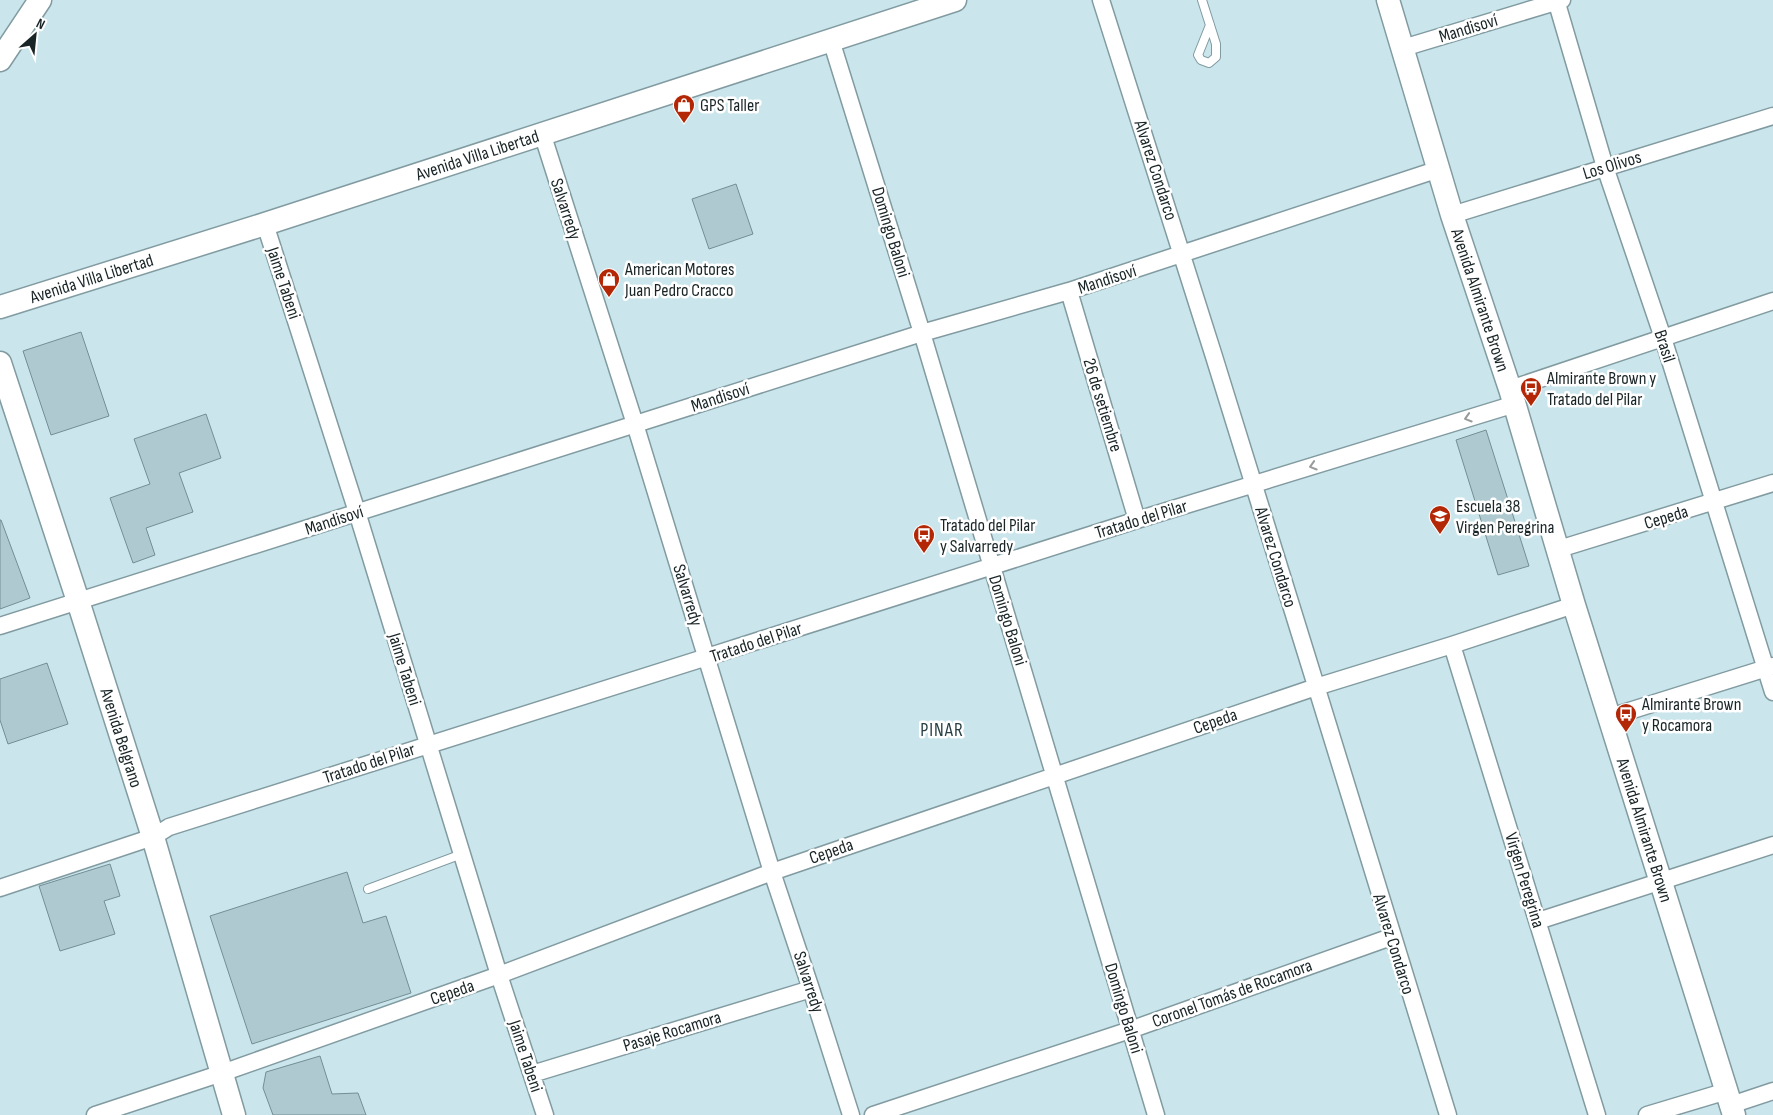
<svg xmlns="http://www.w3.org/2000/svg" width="1773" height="1115" viewBox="0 0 1773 1115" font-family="'Sofia Sans Condensed',sans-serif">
  <rect width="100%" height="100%" fill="#cae6ec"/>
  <path fill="#aecad0" stroke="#748e94" d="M 736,184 L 753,234 L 709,249 L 692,199 Z
    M 81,332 L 109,416 L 51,435 L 23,351 Z
    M 206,414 L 221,458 L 179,473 L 193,512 L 146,528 L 155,555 L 133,563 L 110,498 L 150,484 L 134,439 Z
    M 1486,430 L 1529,566 L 1498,575 L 1456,440 Z
    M 0,520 L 1,520 L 30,598 L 0,609 Z
    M 47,663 L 68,724 L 8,744 L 0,720 L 0,679 Z
    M 110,864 L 120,896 L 104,901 L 115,934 L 60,951 L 39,886 Z
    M 347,872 L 363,923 L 386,916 L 411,993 L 252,1044 L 210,916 Z
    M 320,1056 L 332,1094 L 358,1093 L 366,1115 L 273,1115 L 263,1088 L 266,1072 Z"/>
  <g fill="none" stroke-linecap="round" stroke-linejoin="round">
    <g stroke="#819ba1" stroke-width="10">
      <path id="lane" d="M 1202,0 L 1216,44 L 1216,57 L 1209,63 L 1201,60 L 1198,55 L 1210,25
        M 368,889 L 462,854"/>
    </g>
    <g stroke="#819ba1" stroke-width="19">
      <path id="street" d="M 1101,0 C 1174,229 1247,459 1317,689 C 1360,831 1403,973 1448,1115
        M 1556,0 L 1605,167 L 1663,338 L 1773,692
        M 831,40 L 922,333 L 1156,1115
        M 1403,48 L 1562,0
        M 542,133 L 635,424 L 772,872 L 811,989 L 851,1115
        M 1452,215 L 1773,116
        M 265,224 L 357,512 L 499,975 L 545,1115
        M 1069,291 L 1137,520
        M 1510,389 L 1773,301
        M 1559,549 L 1773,483
        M 0,626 L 922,333 L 1069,291 L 1439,169
        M 1452,645 L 1597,1115
        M 1610,717 L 1773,666
        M 0,888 L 153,837 L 169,827 L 707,657 L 1137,520 L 1515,404
        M 1538,921 L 1773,845
        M 532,1074 L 811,989
        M 1731,1105 L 1773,1091
        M 95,1115 L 222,1073 L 499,975 L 772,872 L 1316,687 L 1452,645 L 1574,605
        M 873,1115 L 1130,1030 L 1391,937
        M 1647,1115 L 1727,1091"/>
    </g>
    <g stroke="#819ba1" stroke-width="25">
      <g id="secondary">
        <path id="s1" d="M 1388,0 L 1452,215 L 1510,389 L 1574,605 L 1734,1115"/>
        <path d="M 0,60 L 40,0"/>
        <path id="s2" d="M 0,307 L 265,224 L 955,0"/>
        <path id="s3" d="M 0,363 L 78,601 L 153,837 L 234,1115"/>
      </g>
    </g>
    <use href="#lane" stroke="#fff" stroke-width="8"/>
    <use href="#street" stroke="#fff" stroke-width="16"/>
    <use href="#secondary" stroke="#fff" stroke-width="22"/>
  </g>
  <defs><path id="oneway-chevron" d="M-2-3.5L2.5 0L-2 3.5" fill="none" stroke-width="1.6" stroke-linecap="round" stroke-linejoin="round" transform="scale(1.25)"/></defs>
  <g stroke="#989c9d">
    <use href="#oneway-chevron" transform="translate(1468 418) rotate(163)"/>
    <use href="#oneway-chevron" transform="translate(1313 466) rotate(163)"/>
  </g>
  <defs>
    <g id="shop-pin" transform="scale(1.125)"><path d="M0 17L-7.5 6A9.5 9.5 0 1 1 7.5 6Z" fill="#b32706" stroke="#fff"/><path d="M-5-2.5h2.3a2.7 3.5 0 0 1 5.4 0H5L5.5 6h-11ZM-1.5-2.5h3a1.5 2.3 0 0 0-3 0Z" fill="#fff"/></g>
    <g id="bus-pin" transform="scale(1.125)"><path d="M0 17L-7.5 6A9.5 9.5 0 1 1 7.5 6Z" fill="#b32706" stroke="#fff"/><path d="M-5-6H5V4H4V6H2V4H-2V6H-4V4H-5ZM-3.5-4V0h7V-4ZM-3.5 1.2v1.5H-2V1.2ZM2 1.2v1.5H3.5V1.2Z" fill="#fff"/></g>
    <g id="school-pin" transform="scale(1.125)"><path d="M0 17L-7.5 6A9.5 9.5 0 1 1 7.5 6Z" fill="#b32706" stroke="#fff"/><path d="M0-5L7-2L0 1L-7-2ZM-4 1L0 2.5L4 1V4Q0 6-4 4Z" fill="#fff"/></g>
  </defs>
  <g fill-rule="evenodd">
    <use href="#shop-pin" x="684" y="105"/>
    <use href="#shop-pin" x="609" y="279"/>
    <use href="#bus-pin" x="1531" y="388"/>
    <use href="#school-pin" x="1440" y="516"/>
    <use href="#bus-pin" x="924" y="535"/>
    <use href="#bus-pin" x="1626" y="714"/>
  </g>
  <g text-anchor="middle" stroke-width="5" stroke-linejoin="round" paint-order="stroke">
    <g font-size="18" fill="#192426" stroke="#fff">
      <text transform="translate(1468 28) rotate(-17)" y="6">Mandisoví</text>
      <text dy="6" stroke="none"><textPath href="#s2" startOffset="501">Avenida Villa Libertad</textPath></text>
      <text transform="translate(1612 165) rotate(-17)" y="6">Los Olivos</text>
      <text transform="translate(1156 170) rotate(72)" y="6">Alvarez Condarco</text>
      <text transform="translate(566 209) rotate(72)" y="6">Salvarredy</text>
      <text transform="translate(891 232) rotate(73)" y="6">Domingo Baloni</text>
      <text dy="6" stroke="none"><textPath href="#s2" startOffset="96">Avenida Villa Libertad</textPath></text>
      <text transform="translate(1107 279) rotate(-18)" y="6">Mandisoví</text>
      <text transform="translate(284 283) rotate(72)" y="6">Jaime Tabeni</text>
      <text dy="6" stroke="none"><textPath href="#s1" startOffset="314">Avenida Almirante Brown</textPath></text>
      <text transform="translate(1665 346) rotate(72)" y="6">Brasil</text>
      <text transform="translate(720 397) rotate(-18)" y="6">Mandisoví</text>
      <text transform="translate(1103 405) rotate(73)" y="6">26 de setiembre</text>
      <text transform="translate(1666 517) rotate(-17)" y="6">Cepeda</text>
      <text transform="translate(1141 519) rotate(-17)" y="6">Tratado del Pilar</text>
      <text transform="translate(334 520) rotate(-18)" y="6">Mandisoví</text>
      <text transform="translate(1276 557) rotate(73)" y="6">Alvarez Condarco</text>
      <text transform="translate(688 595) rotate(73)" y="6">Salvarredy</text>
      <text transform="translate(1008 620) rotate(73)" y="6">Domingo Baloni</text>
      <text transform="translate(756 642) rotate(-18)" y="6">Tratado del Pilar</text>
      <text transform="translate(405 669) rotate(73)" y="6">Jaime Tabeni</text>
      <text transform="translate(1215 721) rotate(-19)" y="6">Cepeda</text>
      <text dy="6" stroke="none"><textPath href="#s3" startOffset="394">Avenida Belgrano</textPath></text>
      <text transform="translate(369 763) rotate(-18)" y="6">Tratado del Pilar</text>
      <text dy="6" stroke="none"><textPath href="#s1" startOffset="869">Avenida Almirante Brown</textPath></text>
      <text transform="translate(831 851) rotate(-19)" y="6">Cepeda</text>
      <text transform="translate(1525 880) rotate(73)" y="6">Virgen Peregrina</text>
      <text transform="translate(1394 944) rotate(73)" y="6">Alvarez Condarco</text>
      <text transform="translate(809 982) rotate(72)" y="6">Salvarredy</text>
      <text transform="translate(452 992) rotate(-19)" y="6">Cepeda</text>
      <text transform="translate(1232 993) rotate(-20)" y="6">Coronel Tomás de Rocamora</text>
      <text transform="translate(1124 1008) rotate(73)" y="6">Domingo Baloni</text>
      <text transform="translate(672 1031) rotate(-17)" y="6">Pasaje Rocamora</text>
      <text transform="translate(526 1056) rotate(72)" y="6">Jaime Tabeni</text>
    </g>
    <g font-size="18" fill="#192426" stroke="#fff" text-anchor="start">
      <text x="700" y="111">GPS Taller</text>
      <text x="625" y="275">American Motores<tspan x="625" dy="21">Juan Pedro Cracco</tspan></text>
      <text x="1547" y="384">Almirante Brown y<tspan x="1547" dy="21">Tratado del Pilar</tspan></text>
      <text x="1456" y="512">Escuela 38<tspan x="1456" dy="21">Virgen Peregrina</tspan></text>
      <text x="940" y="531">Tratado del Pilar<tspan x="940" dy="21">y Salvarredy</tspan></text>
      <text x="1642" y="710">Almirante Brown<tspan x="1642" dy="21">y Rocamora</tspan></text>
    </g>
    <g font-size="19" letter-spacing="1" fill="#273f44" stroke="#fff">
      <text x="942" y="736">PINAR</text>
    </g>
  </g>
  <g transform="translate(35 35) rotate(27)" stroke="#ffffff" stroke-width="4" paint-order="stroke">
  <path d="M0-4L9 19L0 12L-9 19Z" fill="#192426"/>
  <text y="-8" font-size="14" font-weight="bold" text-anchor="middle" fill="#192426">N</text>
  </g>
</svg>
